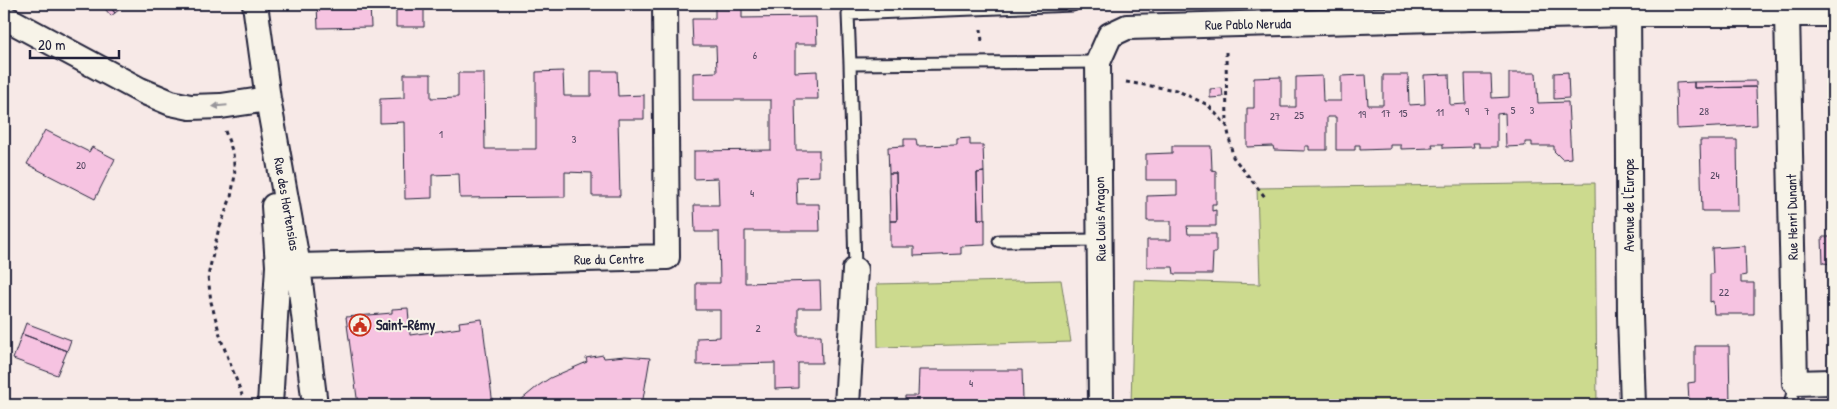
<svg xmlns="http://www.w3.org/2000/svg" width="1837" height="409" viewBox="0 0 1837 409" font-family="'Patrick Hand',sans-serif">
  <rect width="100%" height="100%" fill="#f7e9e7"/>
  <filter id="ink" filterUnits="userSpaceOnUse"><feTurbulence type="fractalNoise" baseFrequency=".02" numOctaves="2"/><feDisplacementMap in="SourceGraphic" scale="10" xChannelSelector="R" yChannelSelector="G"/><feConvolveMatrix kernelMatrix="1 2 1 2 8 2 1 2 1" color-interpolation-filters="sRGB"/></filter>
  <g filter="url(#ink)">
    <path fill="#ccda8e" stroke="#777e64" d="M 1595,183 L 1597,405 L 1131,405 L 1134,280 L 1260,284 L 1257,188 Z
      M 1061,280 L 1071,342 L 878,347 L 877,284 Z"/>
    <path fill="#f6c3e1" stroke="#22223b" d="M 101,4 L 108,4 L 115,13 L 111,16 Z
      M 108,4 L 126,4 L 115,13 Z
      M 317,4 L 370,4 L 371,27 L 318,28 Z
      M 396,4 L 424,4 L 424,27 L 396,27 Z
      M 715,4 L 742,4 L 742,18 L 816,17 L 817,44 L 795,44 L 795,72 L 817,71 L 818,99 L 795,99 L 796,150 L 819,150 L 819,176 L 796,177 L 797,204 L 819,204 L 820,231 L 745,231 L 745,283 L 820,281 L 821,308 L 798,308 L 798,335 L 821,335 L 822,363 L 798,363 L 798,388 L 775,389 L 775,363 L 697,365 L 697,338 L 720,337 L 720,310 L 696,310 L 696,283 L 720,283 L 719,232 L 695,232 L 694,205 L 719,205 L 718,178 L 694,179 L 694,151 L 771,150 L 771,100 L 693,100 L 693,73 L 717,72 L 716,46 L 693,46 L 692,19 L 715,19 Z
      M 563,71 L 564,96 L 591,96 L 591,71 L 617,71 L 618,96 L 644,95 L 644,119 L 618,119 L 620,196 L 592,196 L 592,173 L 565,172 L 565,197 L 460,198 L 459,174 L 432,175 L 432,198 L 405,199 L 404,122 L 380,123 L 380,99 L 404,98 L 404,74 L 431,74 L 431,98 L 458,97 L 458,73 L 484,73 L 485,149 L 536,149 L 536,72 Z
      M 1568,72 L 1569,98 L 1554,99 L 1554,73 Z
      M 1509,73 L 1536,73 L 1538,103 L 1568,102 L 1571,158 L 1562,159 L 1554,151 L 1554,146 L 1532,146 L 1532,142 L 1525,142 L 1525,146 L 1506,147 L 1505,113 L 1497,114 L 1497,147 L 1479,147 L 1479,143 L 1473,143 L 1474,147 L 1443,148 L 1443,144 L 1432,144 L 1433,148 L 1401,149 L 1401,145 L 1390,145 L 1390,149 L 1360,150 L 1360,145 L 1355,145 L 1355,150 L 1336,150 L 1336,117 L 1327,117 L 1327,150 L 1309,150 L 1309,146 L 1305,146 L 1305,151 L 1274,150 L 1273,146 L 1247,147 L 1247,108 L 1254,108 L 1254,78 L 1281,77 L 1281,107 L 1296,107 L 1296,77 L 1322,76 L 1323,101 L 1341,101 L 1341,76 L 1366,75 L 1368,105 L 1383,105 L 1383,75 L 1408,75 L 1409,105 L 1425,104 L 1424,75 L 1449,74 L 1450,105 L 1466,104 L 1465,74 L 1491,74 L 1492,98 L 1509,97 Z
      M 1756,81 L 1756,87 L 1694,88 L 1694,82 Z
      M 1694,82 L 1694,88 L 1756,87 L 1757,125 L 1677,129 L 1676,83 Z
      M 1222,88 L 1223,97 L 1210,98 L 1210,89 Z
      M 45,130 L 89,152 L 92,147 L 115,159 L 95,199 L 27,164 Z
      M 970,138 L 970,145 L 983,145 L 984,172 L 977,173 L 978,219 L 985,219 L 985,245 L 961,246 L 961,254 L 914,256 L 914,247 L 890,247 L 890,221 L 897,221 L 896,173 L 889,173 L 888,147 L 904,146 L 904,139 L 916,139 L 917,146 L 957,145 L 957,139 Z
      M 1700,140 L 1737,140 L 1738,211 L 1702,211 Z
      M 1172,146 L 1211,146 L 1212,170 L 1216,171 L 1216,204 L 1212,204 L 1212,211 L 1216,210 L 1216,226 L 1187,226 L 1188,234 L 1216,234 L 1216,253 L 1213,253 L 1212,274 L 1174,274 L 1173,267 L 1147,267 L 1147,240 L 1171,240 L 1171,221 L 1147,221 L 1147,196 L 1177,195 L 1177,180 L 1146,180 L 1146,154 L 1172,153 Z
      M 984,172 L 985,219 L 978,219 L 977,173 Z
      M 889,173 L 896,173 L 897,221 L 890,221 Z
      M 1822,237 L 1833,237 L 1833,264 L 1823,263 Z
      M 1745,246 L 1746,275 L 1741,276 L 1741,283 L 1754,283 L 1754,314 L 1714,314 L 1713,301 L 1710,302 L 1710,274 L 1713,274 L 1712,248 Z
      M 1830,264 L 1833,264 L 1833,279 L 1831,279 Z
      M 408,308 L 410,335 L 460,328 L 459,322 L 482,319 L 493,405 L 358,405 L 346,317 L 392,313 L 392,309 Z
      M 26,323 L 71,340 L 67,351 L 22,334 Z
      M 22,334 L 67,351 L 57,375 L 13,359 Z
      M 1695,346 L 1729,346 L 1730,405 L 1693,405 L 1693,402 L 1689,403 L 1688,383 L 1695,382 Z
      M 603,355 L 604,358 L 625,356 L 650,358 L 642,405 L 515,405 L 538,386 L 550,378 L 587,362 L 586,358 Z
      M 919,370 L 1022,370 L 1023,400 L 1034,403 L 1034,405 L 905,405 L 905,396 L 918,396 Z"/>
    <g fill="none" stroke-linecap="round" stroke-linejoin="round">
      <g stroke="#22223b" stroke-width="15">
        <path id="lane" d="M 850,64 L 848,14 L 1073,5
          M 999,241 L 1100,240
          M 855,270 L 850,64 L 1098,62
          M 1790,405 L 1795,383"/>
      </g>
      <g stroke="#22223b" stroke-width="28">
        <path id="street" d="M 255,4 L 268,99 L 298,266 L 315,405
          M 1628,4 L 1630,316 L 1633,405
          M 1787,14 L 1795,383 L 1833,382
          M 4,17 L 140,90 L 171,103 L 190,107 L 221,106 L 268,99
          M 298,266 L 667,257 L 665,4
          M 270,405 L 278,266 L 274,206
          M 847,405 L 855,270
          M 1101,405 L 1098,62 L 1110,35 L 1127,27 L 1628,14 L 1833,14"/>
      </g>
      <path stroke="#22223b" stroke-width="3" stroke-dasharray="4 4" stroke-linecap="butt" d="M 981,29 L 982,43
        M 1226,52 L 1227,125
        M 1126,82 L 1176,90 L 1208,105 L 1227,126 L 1233,157 L 1265,197
        M 225,131 L 233,153 L 235,175 L 231,197 L 218,232 L 208,276 L 211,302 L 222,342 L 242,395"/>
      <use href="#lane" stroke="#f7f3e8" stroke-width="11"/>
      <use href="#street" stroke="#f7f3e8" stroke-width="24"/>
    </g>
    <defs><path id="oneway-solid" d="M-6-.8H1V-3.2L6.5 0L1 3.2V.8H-6Z" transform="scale(1.25)"/></defs>
    <use fill="#97959a" href="#oneway-solid" transform="translate(220 106) rotate(175)"/>
  </g>
  <defs>
    <g id="civic-ring" transform="scale(1.125)"><circle r="9.5" fill="#f7f3e8" stroke="#c8321e" stroke-width="1.5"/><path d="M-.6-6.5H3V-4.5H.6V-3L4-1V1h2V6H-6V1h2V-1L-.6-3ZM-1.2 2.5V6h2.4V2.5Z" fill="#c8321e"/></g>
  </defs>
  <g fill-rule="evenodd">
    <use href="#civic-ring" x="360" y="325"/>
  </g>
  <g text-anchor="middle" stroke-width="4" stroke-linejoin="round" paint-order="stroke">
    <g font-size="11" fill="#574a64">
      <text x="755" y="59">6</text>
      <text x="1513" y="114">5</text>
      <text x="1532" y="114">3</text>
      <text x="1467" y="115">9</text>
      <text x="1487" y="115">7</text>
      <text x="1704" y="115">28</text>
      <text x="1440" y="116">11</text>
      <text x="1386" y="117">17</text>
      <text x="1403" y="117">15</text>
      <text x="1362" y="118">19</text>
      <text x="1299" y="119">25</text>
      <text x="1275" y="120">27</text>
      <text x="441" y="138">1</text>
      <text x="574" y="143">3</text>
      <text x="81" y="169">20</text>
      <text x="1715" y="179">24</text>
      <text x="752" y="197">4</text>
      <text x="1724" y="296">22</text>
      <text x="758" y="332">2</text>
      <text x="971" y="387">4</text>
    </g>
    <g font-size="14" fill="#22223b" stroke="#f7f3e8">
      <text transform="translate(1248 24) rotate(-1)" y="5">Rue Pablo Neruda</text>
      <text transform="translate(287 204) rotate(80)" y="5">Rue des Hortensias</text>
      <text transform="translate(1629 205) rotate(-90)" y="5">Avenue de l'Europe</text>
      <text transform="translate(1792 217) rotate(-91)" y="5">Rue Henri Dunant</text>
      <text transform="translate(1100 219) rotate(-91)" y="5">Rue Louis Aragon</text>
      <text transform="translate(609 259) rotate(-1)" y="5">Rue du Centre</text>
    </g>
    <g font-size="14" font-weight="bold" fill="#22223b" stroke="#f7f3e8" text-anchor="start">
      <text x="376" y="330">Saint-Rémy</text>
    </g>
  </g>
  <rect width="1837" height="409" fill="none" stroke="#f7f3e8" stroke-width="20"/>
  <rect x="10" y="10" width="1817" height="389" fill="none" stroke="#22223b" stroke-width="2" filter="url(#ink)"/>
  <path d="M30 50v8h89v-8" fill="none" stroke="#22223b" stroke-width="2.5"/>
  <text x="38" y="50" font-size="15" fill="#22223b" stroke="#f7f3e8" stroke-width="4" paint-order="stroke">20 m</text>
</svg>
